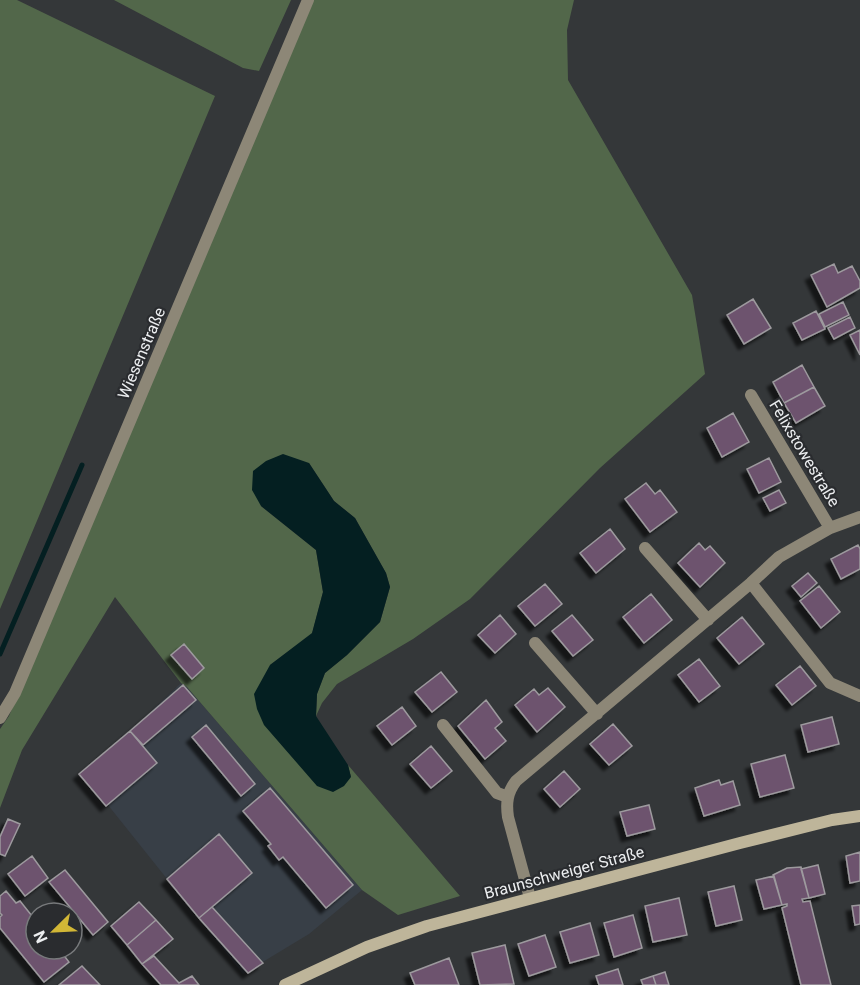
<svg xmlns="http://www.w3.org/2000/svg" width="860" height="985" viewBox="0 0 860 985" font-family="Roboto,sans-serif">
  <defs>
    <filter id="shadow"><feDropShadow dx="-5.5" dy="5.5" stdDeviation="1.5" flood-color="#0009"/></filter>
  </defs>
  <rect width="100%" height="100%" fill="#343739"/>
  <path fill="#383f47" d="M 181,683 L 187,687 L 362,890 L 309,934 L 243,974 L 84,775 Z"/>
  <path fill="#52674a" d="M 0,0 L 17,0 L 215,96 L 0,609 Z
    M 114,0 L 291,0 L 259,71 L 243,68 Z
    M 312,0 L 574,0 L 567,30 L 568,80 L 692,295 L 705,374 L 600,468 L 470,599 L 413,639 L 337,684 L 322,703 L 316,716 L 317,694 L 325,673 L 347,655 L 380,622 L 390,587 L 386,573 L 355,518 L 334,501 L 309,463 L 261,506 L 316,550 L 323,592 L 312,634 L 270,665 L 351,777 L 348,765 L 460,896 L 398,915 L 362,890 L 187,687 L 181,683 L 115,597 L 22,750 L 0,808 L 0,729 L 9,716 Z"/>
  <path fill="#041f21" d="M 283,454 L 309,463 L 334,501 L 355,518 L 386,573 L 390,587 L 380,622 L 347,655 L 325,673 L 317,694 L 316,716 L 348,765 L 351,777 L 344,786 L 333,792 L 317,786 L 264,725 L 257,709 L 254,694 L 270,665 L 312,633 L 323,592 L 316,550 L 261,506 L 252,490 L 253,471 L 266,461 Z"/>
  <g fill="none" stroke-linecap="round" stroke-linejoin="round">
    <path stroke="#041f21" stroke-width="5" d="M 0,654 L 82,465"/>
  </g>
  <path fill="#6d526e" stroke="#9d9a9e" stroke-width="1.5" filter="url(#shadow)" d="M 834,264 L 838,273 L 852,266 L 860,281 L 860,288 L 827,307 L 811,275 Z
    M 753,299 L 771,328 L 744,344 L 727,315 Z
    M 843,302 L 849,315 L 825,327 L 819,314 Z
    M 816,311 L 825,329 L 802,340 L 793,323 Z
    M 850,317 L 855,328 L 834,339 L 828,328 Z
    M 860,330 L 860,355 L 850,335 Z
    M 802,365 L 814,387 L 784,403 L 773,382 Z
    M 814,387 L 825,406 L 796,423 L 784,403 Z
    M 733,413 L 749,442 L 722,457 L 707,428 Z
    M 769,458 L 781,482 L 759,493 L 747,469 Z
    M 646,483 L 655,494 L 660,490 L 677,512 L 650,532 L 625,499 Z
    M 779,490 L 786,503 L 770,511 L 763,498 Z
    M 610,529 L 625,549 L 596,573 L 580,553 Z
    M 699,543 L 705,550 L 710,546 L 725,563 L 700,587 L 678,563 Z
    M 858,545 L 860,549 L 860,569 L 841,579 L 831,559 Z
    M 808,573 L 817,583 L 801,597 L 792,586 Z
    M 545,584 L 562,604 L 535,626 L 518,606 Z
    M 819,586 L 840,612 L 821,628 L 800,601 Z
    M 651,594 L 672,620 L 644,643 L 623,617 Z
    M 500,615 L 516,634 L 495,653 L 478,635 Z
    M 572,615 L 593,640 L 573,656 L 552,631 Z
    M 742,617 L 764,644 L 739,664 L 717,638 Z
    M 184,644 L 204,668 L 192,679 L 171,655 Z
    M 699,659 L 720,686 L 699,702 L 678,675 Z
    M 800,666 L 816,686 L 792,705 L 776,685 Z
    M 441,672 L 457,692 L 432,712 L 415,692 Z
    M 183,685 L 196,700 L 143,745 L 130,731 Z
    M 548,688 L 565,707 L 537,732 L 515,705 L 534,689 L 539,695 Z
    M 486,700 L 502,722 L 495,728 L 506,741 L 485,759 L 458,726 Z
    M 402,707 L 416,726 L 392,745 L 377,726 Z
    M 832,717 L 839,744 L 808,752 L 801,725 Z
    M 613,724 L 632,746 L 609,765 L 590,744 Z
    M 206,725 L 255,784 L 241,796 L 192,737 Z
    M 130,731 L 157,763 L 106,806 L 79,774 Z
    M 431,746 L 452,771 L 431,788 L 410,764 Z
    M 785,755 L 794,788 L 760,797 L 751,764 Z
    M 564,771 L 580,789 L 560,807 L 544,789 Z
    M 719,780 L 721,785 L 733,781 L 740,805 L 704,816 L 695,788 Z
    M 270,788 L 353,885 L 326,908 L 283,857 L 279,860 L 268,846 L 271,844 L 243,811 Z
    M 649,805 L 655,829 L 627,836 L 620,812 Z
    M 8,819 L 20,824 L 5,856 L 0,854 L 0,837 Z
    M 219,834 L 252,873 L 199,918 L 167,879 Z
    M 860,852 L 860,881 L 850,883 L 846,856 Z
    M 32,856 L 48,878 L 25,896 L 8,874 Z
    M 818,865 L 825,894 L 809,898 L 801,869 Z
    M 801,867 L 809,898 L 802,899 L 803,902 L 810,901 L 831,985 L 801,985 L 782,908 L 787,906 L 787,904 L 782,905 L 773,875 L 787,868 Z
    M 65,870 L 108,922 L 93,935 L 49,882 Z
    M 774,876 L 782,905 L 764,909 L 756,880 Z
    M 734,886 L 742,920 L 716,926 L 708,892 Z
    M 6,891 L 16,903 L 20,901 L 36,921 L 36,949 L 59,949 L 69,962 L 44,982 L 0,928 L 0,917 L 2,915 L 0,913 L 0,896 Z
    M 679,898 L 687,935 L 653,942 L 645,906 Z
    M 139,902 L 156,920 L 127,945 L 111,926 Z
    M 860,905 L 860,924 L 855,925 L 852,906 Z
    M 212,907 L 263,963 L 248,973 L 199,918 Z
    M 633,915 L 642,948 L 614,957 L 604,923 Z
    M 156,920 L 173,939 L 142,964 L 127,945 Z
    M 590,923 L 599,955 L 570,963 L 560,932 Z
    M 545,935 L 556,967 L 529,976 L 518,944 Z
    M 505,945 L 514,984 L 480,985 L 472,953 Z
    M 154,956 L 179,983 L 192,976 L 199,985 L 161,985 L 142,964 Z
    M 449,958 L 459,985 L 415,985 L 410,973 Z
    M 82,966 L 100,985 L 59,985 Z
    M 618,969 L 623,985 L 599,985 L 596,976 Z
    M 665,972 L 669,985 L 656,985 L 653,976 Z
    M 653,976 L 656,985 L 643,985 L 641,980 Z"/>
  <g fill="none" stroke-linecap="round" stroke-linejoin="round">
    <path stroke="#8d8777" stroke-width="12" d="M 751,395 L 830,528
      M 645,548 L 708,620
      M 751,583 L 830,683 L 860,696
      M 535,643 L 597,714
      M 0,718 L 15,693 L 308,0
      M 443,725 L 497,793 L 508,797
      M 530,898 L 508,817 C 506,803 507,793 516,781 L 751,583 L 779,557 L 830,528 L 860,517"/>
    <path stroke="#beb59a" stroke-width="12" d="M 285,985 L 367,947 L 427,926 L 740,843 L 832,820 L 860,816"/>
  </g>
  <g text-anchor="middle" stroke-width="4.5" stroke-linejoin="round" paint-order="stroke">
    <g font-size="16" fill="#eceef0" stroke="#2a2c2f">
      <text transform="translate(141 353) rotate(-67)" y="6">Wiesenstraße</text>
      <text transform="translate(805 453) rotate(59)" y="6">Felixstowestraße</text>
      <text transform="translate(564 872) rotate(-15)" y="6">Braunschweiger Straße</text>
    </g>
  </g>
  <g transform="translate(54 931) rotate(246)"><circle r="28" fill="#2a2c2f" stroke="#787a7c" stroke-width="1.5"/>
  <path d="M0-4.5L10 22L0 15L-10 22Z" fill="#d2b736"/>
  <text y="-9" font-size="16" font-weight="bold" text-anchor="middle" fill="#eceef0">N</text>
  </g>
</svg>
